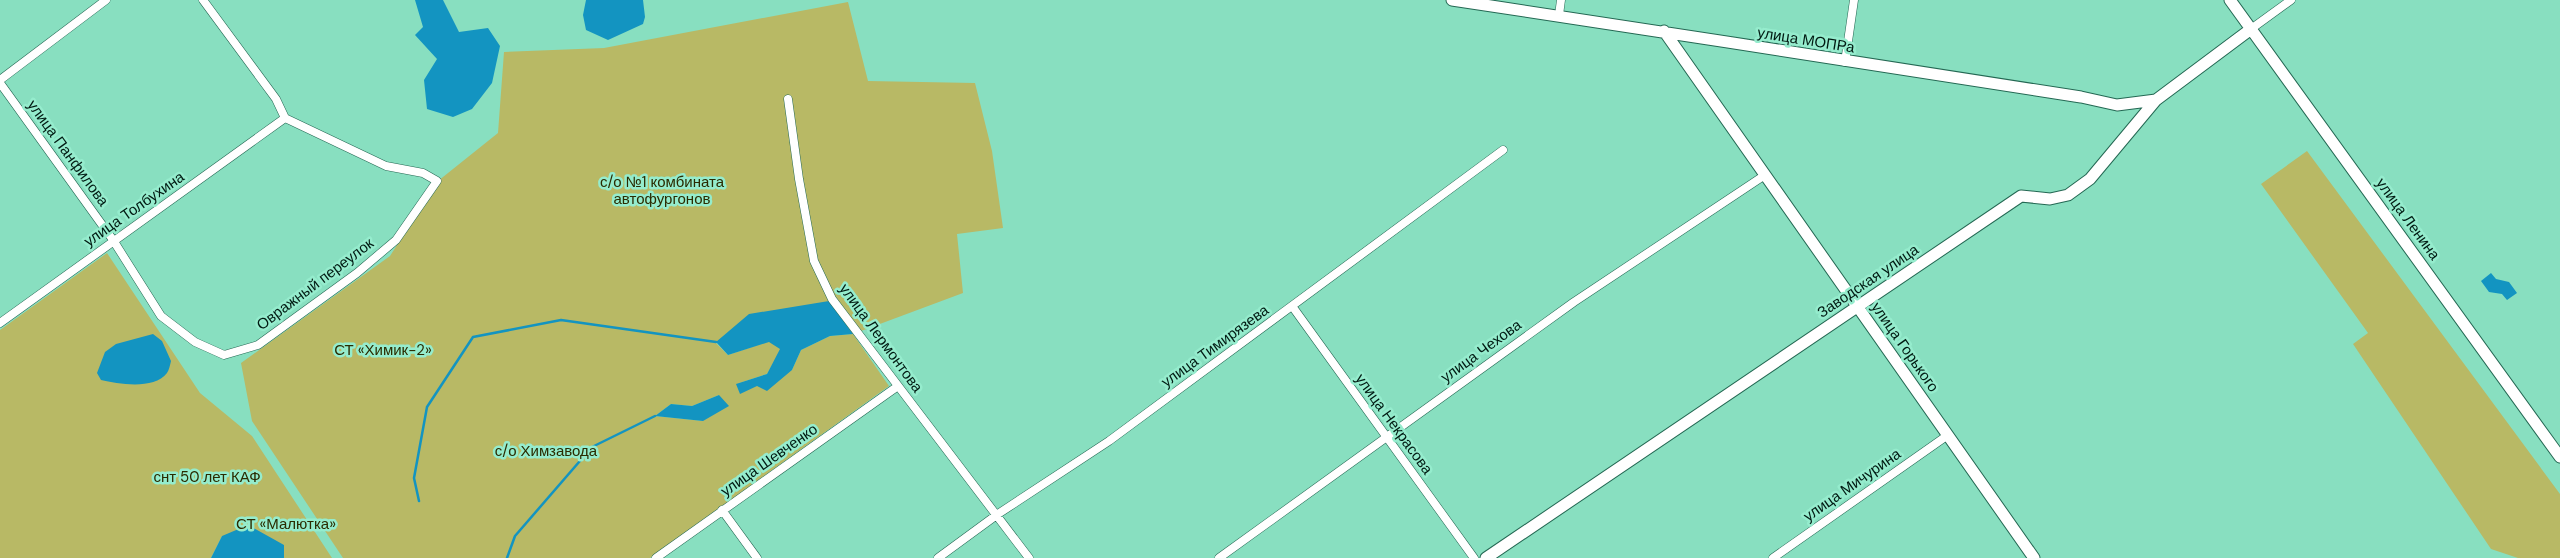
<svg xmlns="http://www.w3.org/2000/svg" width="2560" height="558" viewBox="0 0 2560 558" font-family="'DM Sans',sans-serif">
  <rect width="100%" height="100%" fill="#88dfc0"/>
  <path fill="#b8b965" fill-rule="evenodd" d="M 848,2 L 868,81 L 975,83 L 992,151 L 1003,228 L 957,234 L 963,293 L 853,334 L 889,386 L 650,558 L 343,558 L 252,421 L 241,363 L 390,256 L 438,181 L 498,133 L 504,52 L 604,48 ZM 749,315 L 853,334 L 830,336 L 801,350 L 792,370 L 736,384 L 767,374 L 781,349 L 770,341 L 728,355 L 716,343 ZM 719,395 L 703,421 L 655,416 L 671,404 L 692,406 Z
    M 2307,151 L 2560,494 L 2560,558 L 2518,558 L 2491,549 L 2353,344 L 2368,333 L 2261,184 Z
    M 107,253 L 200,393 L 252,436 L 332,558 L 284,558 L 284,545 L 222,536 L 211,558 L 0,558 L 0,330 Z"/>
  <path fill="#1394c1" d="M 415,0 L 443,0 L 459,32 L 488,28 L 500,46 L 492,83 L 472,109 L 453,117 L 427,109 L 424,80 L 437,59 L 415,35 L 423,27 Z
    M 586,0 L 643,0 L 645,17 L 643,24 L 608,40 L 586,30 L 583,15 Z
    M 2491,273 L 2496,279 L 2509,282 L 2517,293 L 2507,300 L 2502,294 L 2489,292 L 2481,281 Z
    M 829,301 L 853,334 L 830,336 L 801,350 L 792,370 L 767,391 L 757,386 L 740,394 L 736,384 L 767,374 L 780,349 L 769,342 L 728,355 L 716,342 L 749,314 Z
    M 153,334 L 162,341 L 171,361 C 170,365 169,370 167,373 C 154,390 119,384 101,380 L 97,373 L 105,352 L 116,344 Z
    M 719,395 L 729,406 L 703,421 L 655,416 L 671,404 L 692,406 Z
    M 248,525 L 284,545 L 284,558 L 211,558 L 222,536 Z"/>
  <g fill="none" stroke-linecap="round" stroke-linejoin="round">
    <path stroke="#1394c1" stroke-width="2.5" d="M 419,501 L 414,478 L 427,407 L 473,337 L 561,320 L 716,342
      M 507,558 L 515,536 L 592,447 L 655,416"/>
    <g stroke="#246853" stroke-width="9">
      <path id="street" d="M 1559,15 L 1561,0
        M 2251,29 L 2291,0
        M 1845,62 L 1854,0
        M 0,80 L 106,0
        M 0,83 L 113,240 L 161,316 L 195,342 L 224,355 L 258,345 L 357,273 L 396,240 L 437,181 L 423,173 L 386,166 L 285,118 L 276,99 L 203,0
        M 788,99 L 799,179 L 814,261 L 832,299 L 1029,558
        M 1292,306 L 1474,558
        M 0,323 L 285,118
        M 722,510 L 757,558
        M 656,558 L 898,386
        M 938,558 L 998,514 L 1109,441 L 1503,150
        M 1219,558 L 1574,302 L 1765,175
        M 1773,558 L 1948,435"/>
    </g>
    <g stroke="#246853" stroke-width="13">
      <path id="secondary" d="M 1452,0 C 1662,31 1871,65 2081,97 L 2117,105 L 2156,100
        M 2230,0 L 2560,457
        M 1664,31 L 2034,558
        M 1486,558 L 2021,196 L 2050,199 L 2068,195 L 2090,179 L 2156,100 L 2251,29"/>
    </g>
    <use href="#street" stroke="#fff" stroke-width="8"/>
    <use href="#secondary" stroke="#fff" stroke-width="11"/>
  </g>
  <g text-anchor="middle" stroke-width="5" stroke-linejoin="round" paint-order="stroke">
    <g font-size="15" fill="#001a12" stroke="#95eccd">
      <text transform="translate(1806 40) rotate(9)" y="5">улица МОПРа</text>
      <text transform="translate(68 153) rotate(54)" y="5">улица Панфилова</text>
      <text transform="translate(134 209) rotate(-35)" y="5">улица Толбухина</text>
      <text transform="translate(2408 219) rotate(54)" y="5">улица Ленина</text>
      <text transform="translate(1868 281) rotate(-34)" y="5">Заводская улица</text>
      <text transform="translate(315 284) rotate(-37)" y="5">Овражный переулок</text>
      <text transform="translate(881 338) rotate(54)" y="5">улица Лермонтова</text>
      <text transform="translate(1215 346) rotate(-36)" y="5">улица Тимирязева</text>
      <text transform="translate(1905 347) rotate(55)" y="5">улица Горького</text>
      <text transform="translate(1481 351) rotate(-36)" y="5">улица Чехова</text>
      <text transform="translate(1394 424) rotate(54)" y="5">улица Некрасова</text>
      <text transform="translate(769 460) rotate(-35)" y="5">улица Шевченко</text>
      <text transform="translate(1852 485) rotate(-35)" y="5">улица Мичурина</text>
    </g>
    <g font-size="15" fill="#2b2b01" stroke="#95eccd">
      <text x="662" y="187">с/о №1 комбината<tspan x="662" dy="17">автофургонов</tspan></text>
      <text x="383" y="355">СТ «Химик-2»</text>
      <text x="546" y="456">с/о Химзавода</text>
      <text x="207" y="482">снт 50 лет КАФ</text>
      <text x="286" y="529">СТ «Малютка»</text>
    </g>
  </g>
</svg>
